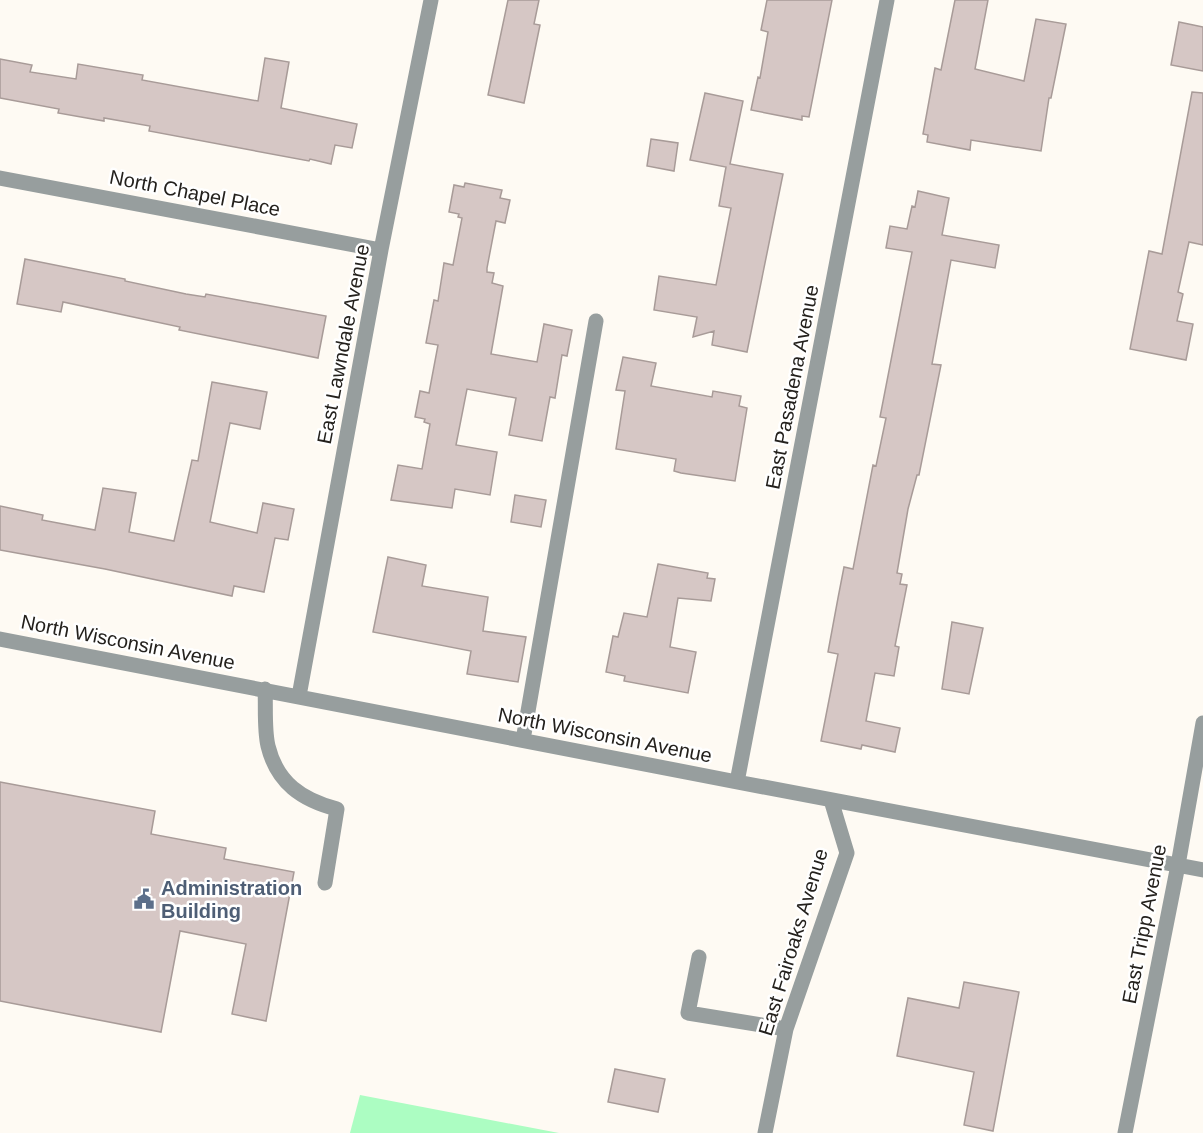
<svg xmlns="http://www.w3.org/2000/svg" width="1203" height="1133" viewBox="0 0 1203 1133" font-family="Arial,sans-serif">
  <rect width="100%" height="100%" fill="#fefaf3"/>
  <path fill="#acfdc2" d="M 360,1095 L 559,1133 L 350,1133 Z"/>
  <path fill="#d6c7c5" stroke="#a89b98" stroke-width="1.5" d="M 508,0 L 539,0 L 534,24 L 540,25 L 524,103 L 488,95 Z
    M 767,0 L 832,0 L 809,117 L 802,116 L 802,120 L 751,110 L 758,77 L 760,78 L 768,32 L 761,30 Z
    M 955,0 L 988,0 L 975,69 L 1024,81 L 1036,19 L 1066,24 L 1051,98 L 1049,98 L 1041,151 L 971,140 L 970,150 L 927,142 L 928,135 L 923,134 L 935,68 L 941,70 Z
    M 1179,22 L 1203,27 L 1203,71 L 1171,65 Z
    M 265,58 L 289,62 L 281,108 L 357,124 L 352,148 L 335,145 L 331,164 L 310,159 L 309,161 L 149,131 L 150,126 L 104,118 L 104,121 L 58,113 L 59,109 L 0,98 L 0,59 L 32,65 L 30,72 L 76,79 L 78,64 L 143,75 L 142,80 L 258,101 Z
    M 1192,92 L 1203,93 L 1203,245 L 1189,242 L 1178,292 L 1183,294 L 1177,321 L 1193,324 L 1186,360 L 1130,349 L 1149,251 L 1162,254 Z
    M 705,93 L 743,101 L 730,164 L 783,174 L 747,352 L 712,345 L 714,331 L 693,337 L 697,317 L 654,310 L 659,276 L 716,285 L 731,208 L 719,206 L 726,167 L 690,160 Z
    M 651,139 L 678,143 L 674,171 L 647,166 Z
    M 465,183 L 502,190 L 500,198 L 510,200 L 505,223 L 496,221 L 487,268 L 487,272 L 494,273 L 492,283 L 503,286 L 491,354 L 537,362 L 544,324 L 572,330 L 567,356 L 562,355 L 555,398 L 550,397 L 542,441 L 509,435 L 516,398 L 467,389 L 456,445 L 497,452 L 490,495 L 455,489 L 452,508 L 391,500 L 398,465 L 422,469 L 430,424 L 424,422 L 425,419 L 415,417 L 420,391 L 429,393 L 438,345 L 426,343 L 434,300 L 438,301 L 444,263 L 453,265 L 462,218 L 458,217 L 459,214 L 449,212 L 454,185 L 464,187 Z
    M 918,191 L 949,198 L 942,235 L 999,245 L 995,268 L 951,260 L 932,364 L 941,365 L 919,475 L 917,475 L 908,509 L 897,573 L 902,574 L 900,584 L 907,585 L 895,646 L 899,647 L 894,676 L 875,673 L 866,721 L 900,728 L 895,752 L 862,745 L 861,749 L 821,741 L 838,654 L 828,652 L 838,598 L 844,567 L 853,569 L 873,465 L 876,466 L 886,418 L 880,417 L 912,252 L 886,248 L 890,226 L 907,229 L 912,206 L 915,207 Z
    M 25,259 L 125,279 L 125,281 L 186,294 L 205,297 L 206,294 L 326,316 L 318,358 L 179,330 L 180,327 L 63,302 L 61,312 L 17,304 Z
    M 623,357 L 656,363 L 651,386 L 712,397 L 713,391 L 741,396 L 739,406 L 747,408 L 735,481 L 681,473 L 674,471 L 676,459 L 616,449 L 625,391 L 616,390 Z
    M 212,382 L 267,392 L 260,429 L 230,423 L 210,522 L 257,533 L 263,503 L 294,509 L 288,540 L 275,538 L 264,592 L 234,586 L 232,596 L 105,569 L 0,550 L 0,506 L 43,515 L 42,520 L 95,530 L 103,488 L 136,493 L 129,532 L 174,541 L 192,460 L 198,461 Z
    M 515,495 L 546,500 L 541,527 L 511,522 Z
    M 388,557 L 426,565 L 422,586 L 488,597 L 483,631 L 526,637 L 518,682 L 467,674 L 471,651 L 373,632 Z
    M 658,564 L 708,573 L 707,578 L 715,579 L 711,601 L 678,598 L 670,647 L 696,652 L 688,693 L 624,681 L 625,676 L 606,672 L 613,636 L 618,637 L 624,613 L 647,617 Z
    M 952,622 L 983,628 L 969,694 L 942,689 Z
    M 0,782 L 155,811 L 151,834 L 226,848 L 224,859 L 294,872 L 266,1021 L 232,1014 L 246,944 L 180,931 L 161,1032 L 0,1001 Z
    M 964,982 L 1019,992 L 993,1131 L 964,1125 L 974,1072 L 897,1056 L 908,998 L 959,1008 Z
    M 615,1069 L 665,1079 L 658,1112 L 608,1102 Z"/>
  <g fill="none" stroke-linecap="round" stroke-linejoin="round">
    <path stroke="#979e9e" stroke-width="15" d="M 0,178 L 381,250
      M 0,639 L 737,782 L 1203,870
      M 265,689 C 266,707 264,729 268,746 C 277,783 302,800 337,809 L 325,883
      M 299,696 L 381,250 L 431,0
      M 523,740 L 596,321
      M 737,782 L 887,0
      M 699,957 L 688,1013 L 786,1029
      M 765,1133 L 786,1029 L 847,853 L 831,800
      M 1125,1133 L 1178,865 L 1203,723"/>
  </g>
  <defs>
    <g id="civic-bare" transform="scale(1.62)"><path d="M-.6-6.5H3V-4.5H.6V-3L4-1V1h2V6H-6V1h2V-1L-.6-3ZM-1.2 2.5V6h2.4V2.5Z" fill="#5c6f8a" stroke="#fff" stroke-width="2.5" paint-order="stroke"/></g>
  </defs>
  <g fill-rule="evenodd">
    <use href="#civic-bare" x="144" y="899"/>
  </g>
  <g text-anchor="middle" stroke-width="5" stroke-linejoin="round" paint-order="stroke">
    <g font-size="20" fill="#24211d" stroke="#fff">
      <text transform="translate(195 193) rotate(11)" y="7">North Chapel Place</text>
      <text transform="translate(343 344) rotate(-79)" y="7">East Lawndale Avenue</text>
      <text transform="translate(792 387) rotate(-79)" y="7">East Pasadena Avenue</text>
      <text transform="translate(128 642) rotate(11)" y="7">North Wisconsin Avenue</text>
      <text transform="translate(605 735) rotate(11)" y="7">North Wisconsin Avenue</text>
      <text transform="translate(1144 924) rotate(-79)" y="7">East Tripp Avenue</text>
      <text transform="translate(793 942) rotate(-73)" y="7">East Fairoaks Avenue</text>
    </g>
    <g font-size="20" font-weight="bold" fill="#4e5e75" stroke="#fff" text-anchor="start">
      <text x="161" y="895">Administration<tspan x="161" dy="23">Building</tspan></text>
    </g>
  </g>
</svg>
